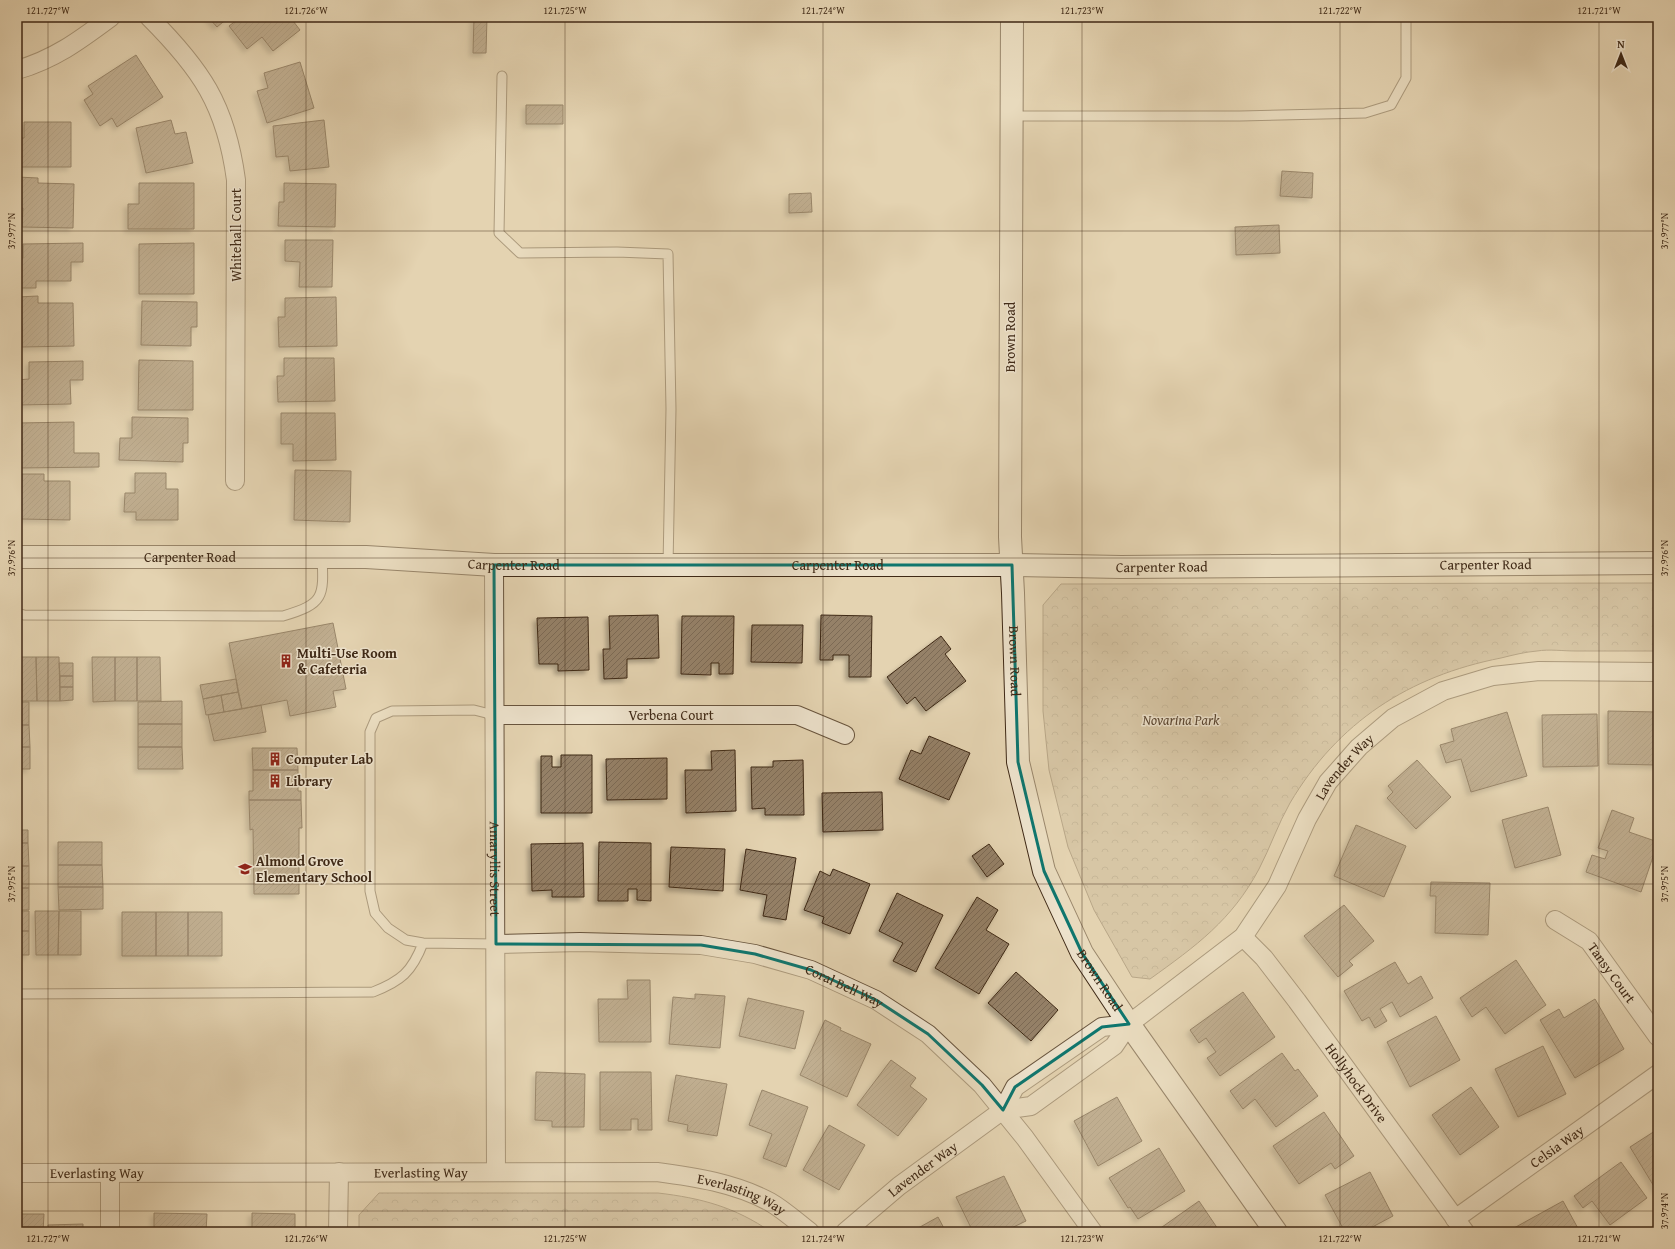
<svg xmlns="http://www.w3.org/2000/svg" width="1675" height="1249" viewBox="0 0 1675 1249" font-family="'Gentium Book Plus',serif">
  <defs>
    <pattern id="forest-crowns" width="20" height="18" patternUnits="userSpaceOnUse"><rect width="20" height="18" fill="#c8b697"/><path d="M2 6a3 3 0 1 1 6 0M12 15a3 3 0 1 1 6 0" fill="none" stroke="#a4947a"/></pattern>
    <pattern id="building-hatch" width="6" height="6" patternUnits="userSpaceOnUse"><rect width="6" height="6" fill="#958167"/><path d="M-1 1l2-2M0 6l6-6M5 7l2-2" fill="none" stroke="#7b6a54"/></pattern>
    <filter id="shadow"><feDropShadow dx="-3.5" dy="3.5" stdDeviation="2" flood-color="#0004"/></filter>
  </defs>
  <rect width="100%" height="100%" fill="#e4d3b1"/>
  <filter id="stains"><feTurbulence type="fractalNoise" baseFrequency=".005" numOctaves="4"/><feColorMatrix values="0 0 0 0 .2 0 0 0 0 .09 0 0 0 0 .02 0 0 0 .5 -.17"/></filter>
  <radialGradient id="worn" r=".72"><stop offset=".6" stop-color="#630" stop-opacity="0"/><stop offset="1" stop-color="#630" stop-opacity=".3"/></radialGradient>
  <path fill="url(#forest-crowns)" stroke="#847056" d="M 1658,583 L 1658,651 C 1631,651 1603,651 1576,651 C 1563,651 1549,649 1537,651 C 1525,652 1513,655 1501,658 C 1409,676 1338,722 1290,803 C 1278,824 1270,848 1259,869 C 1232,920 1196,946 1150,979 L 1132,977 L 1094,910 L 1068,847 L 1049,770 L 1043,711 L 1043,605 L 1061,584 Z
    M 379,1193 L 658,1193 C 701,1198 735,1207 771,1232 L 359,1232 L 359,1215 Z"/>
  <path fill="url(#building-hatch)" stroke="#3f2916" filter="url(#shadow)" d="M 208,17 L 229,17 L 217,27 Z
    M 241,17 L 290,17 L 300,30 L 273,51 L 262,37 L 247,49 L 229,26 Z
    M 474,17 L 487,17 L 486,53 L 473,53 Z
    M 136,55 L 163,97 L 117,127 L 112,118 L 100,126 L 84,100 L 93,94 L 88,86 Z
    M 300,62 L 314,108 L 267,123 L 257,91 L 268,88 L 264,73 Z
    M 526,105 L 563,105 L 563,124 L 526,124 Z
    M 171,120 L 175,134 L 186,132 L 193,163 L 146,173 L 136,128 Z
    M 324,120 L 329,167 L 290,171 L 288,156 L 276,157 L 273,126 Z
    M 24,122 L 71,122 L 71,167 L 17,167 L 17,138 L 24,138 Z
    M 1282,171 L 1313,173 L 1312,198 L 1280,196 Z
    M 17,177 L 38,178 L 38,183 L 74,184 L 73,228 L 22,227 L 23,208 L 17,208 Z
    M 139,183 L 194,183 L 194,229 L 128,229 L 128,204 L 139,204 Z
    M 284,183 L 336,184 L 335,227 L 278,226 L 279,202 L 284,202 Z
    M 811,193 L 812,212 L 789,213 L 789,194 Z
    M 1279,225 L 1280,253 L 1236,255 L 1235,227 Z
    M 285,240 L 333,240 L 332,287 L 299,287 L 300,262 L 285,261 Z
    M 83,243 L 83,262 L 71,262 L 71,281 L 36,281 L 36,288 L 17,288 L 17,258 L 23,258 L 23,244 Z
    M 194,243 L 194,294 L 139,294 L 139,244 Z
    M 38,296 L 38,303 L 73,303 L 74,346 L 22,347 L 22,326 L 18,326 L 17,297 Z
    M 336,297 L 337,346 L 279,347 L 278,317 L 285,317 L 285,298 Z
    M 142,301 L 197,302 L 197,327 L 191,327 L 191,346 L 141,345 Z
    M 284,358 L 334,358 L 335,401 L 278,402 L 277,376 L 284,376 Z
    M 139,360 L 193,361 L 193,410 L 138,410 Z
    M 83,361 L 83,380 L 70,380 L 71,404 L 17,405 L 17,380 L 29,379 L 29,362 Z
    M 281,413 L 335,413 L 336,460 L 293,461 L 293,444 L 281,444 Z
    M 132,417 L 188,418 L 188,443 L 183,443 L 183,462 L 119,460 L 120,438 L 132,438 Z
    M 74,422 L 74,453 L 99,453 L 99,467 L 19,468 L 18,423 Z
    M 295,470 L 351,471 L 350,522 L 294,520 Z
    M 135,473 L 166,473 L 166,489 L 178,489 L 178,520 L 136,520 L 136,512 L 124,512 L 125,493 L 135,493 Z
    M 22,474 L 44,474 L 44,481 L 70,481 L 70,520 L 21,519 Z
    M 658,615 L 659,658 L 627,659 L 627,678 L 604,679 L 603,649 L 610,649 L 609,616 Z
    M 821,615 L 872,616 L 871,677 L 849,677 L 849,655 L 833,655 L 833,660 L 820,660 Z
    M 682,616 L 734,616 L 733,674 L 719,674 L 719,663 L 711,663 L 711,675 L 681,674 Z
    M 588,617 L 589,670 L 558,671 L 558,664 L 539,664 L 537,618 Z
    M 333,623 L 346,689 L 333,691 L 336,707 L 290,716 L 287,700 L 242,709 L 229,643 Z
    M 752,625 L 803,625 L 802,663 L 751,662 Z
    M 941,636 L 951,649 L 945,654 L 966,681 L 926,711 L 915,697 L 907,704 L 887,677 Z
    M 17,657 L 36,657 L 37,701 L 17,701 Z
    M 36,657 L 59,657 L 60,701 L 37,701 Z
    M 92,657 L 115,657 L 115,701 L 93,702 Z
    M 115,657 L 137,657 L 137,701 L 115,701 Z
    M 137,657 L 160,657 L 161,701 L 137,701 Z
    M 59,663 L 73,663 L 73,676 L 60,676 Z
    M 60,676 L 73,676 L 73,687 L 60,687 Z
    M 236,679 L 238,692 L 203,699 L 200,685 Z
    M 60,687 L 73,687 L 73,700 L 60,701 Z
    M 238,692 L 242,709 L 224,712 L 221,695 Z
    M 221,695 L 224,712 L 206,715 L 203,699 Z
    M 182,701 L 182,724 L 138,724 L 138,702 Z
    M 17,702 L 29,702 L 29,725 L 17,725 Z
    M 261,705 L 266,732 L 214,741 L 208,715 Z
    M 1608,711 L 1658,712 L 1658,765 L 1608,764 Z
    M 1507,712 L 1527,776 L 1471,792 L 1461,759 L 1446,763 L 1440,745 L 1454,741 L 1451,729 Z
    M 1597,714 L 1598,766 L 1543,767 L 1542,715 Z
    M 138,724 L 182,724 L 182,747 L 138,747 Z
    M 17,725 L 29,725 L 30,747 L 17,747 Z
    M 929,736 L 970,753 L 949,800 L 899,779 L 911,750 L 921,754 Z
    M 17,747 L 30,747 L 30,769 L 17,769 Z
    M 138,747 L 182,747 L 183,769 L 138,769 Z
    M 252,748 L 297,748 L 298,770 L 253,770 Z
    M 735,750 L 736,811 L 686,813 L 685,770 L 712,770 L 711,751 Z
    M 561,755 L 592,755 L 592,813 L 541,813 L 541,756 L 552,756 L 552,767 L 561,767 Z
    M 667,758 L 667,799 L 607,800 L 606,759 Z
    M 803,760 L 804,815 L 765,815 L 765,808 L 752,809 L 751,767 L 773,767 L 773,761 Z
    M 1417,760 L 1451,797 L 1416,829 L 1387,798 L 1393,792 L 1388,786 Z
    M 253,770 L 298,770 L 298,791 L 301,791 L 301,800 L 249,800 L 249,791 L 253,791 Z
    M 882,792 L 883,830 L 823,832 L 822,793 Z
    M 249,800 L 301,800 L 302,828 L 299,828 L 299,894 L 254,894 L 253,829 L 250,830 Z
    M 1548,807 L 1561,855 L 1515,868 L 1502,820 Z
    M 1612,810 L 1634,818 L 1629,832 L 1658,842 L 1641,892 L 1586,872 L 1592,855 L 1605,859 L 1608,851 L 1598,848 Z
    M 1356,825 L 1406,846 L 1384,897 L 1334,876 Z
    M 17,830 L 28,830 L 28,843 L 17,843 Z
    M 58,842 L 102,842 L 102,865 L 58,865 Z
    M 599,842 L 651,843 L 651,901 L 637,900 L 637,889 L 628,889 L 628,901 L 598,901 Z
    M 17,843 L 28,843 L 29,866 L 17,866 Z
    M 583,843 L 584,897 L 552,897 L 552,890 L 532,891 L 531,844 Z
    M 989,844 L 1004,864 L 987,877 L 972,856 Z
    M 671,847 L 725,849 L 723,891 L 669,887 Z
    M 746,849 L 796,858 L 786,920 L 763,916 L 767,895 L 740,890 Z
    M 58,865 L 102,865 L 103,887 L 58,887 Z
    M 17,866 L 29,866 L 29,888 L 17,888 Z
    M 833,869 L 870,884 L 850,934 L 822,923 L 824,917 L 804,910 L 820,871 L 830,876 Z
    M 1431,882 L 1490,883 L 1488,935 L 1435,933 L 1436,896 L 1430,896 Z
    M 58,887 L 103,887 L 103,909 L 59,910 Z
    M 17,888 L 29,888 L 29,910 L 17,910 Z
    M 897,893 L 943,915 L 916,972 L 893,961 L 903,943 L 879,931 Z
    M 977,897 L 998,910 L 986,930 L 1009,944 L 979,994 L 935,968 Z
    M 1344,905 L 1374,941 L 1349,961 L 1353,965 L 1338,977 L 1304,936 Z
    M 17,911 L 29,911 L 29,931 L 17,931 Z
    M 35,911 L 59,911 L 58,955 L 36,955 Z
    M 59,911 L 81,911 L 81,955 L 58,955 Z
    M 122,912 L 156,912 L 156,956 L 122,956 Z
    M 156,912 L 188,912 L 188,956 L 156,956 Z
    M 188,912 L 222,912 L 222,956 L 188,956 Z
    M 17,931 L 29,931 L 29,955 L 17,955 Z
    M 1516,960 L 1546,1005 L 1505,1034 L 1486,1007 L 1472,1017 L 1460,998 Z
    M 1395,962 L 1408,984 L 1421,976 L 1433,998 L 1400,1017 L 1392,1002 L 1380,1009 L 1387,1021 L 1375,1028 L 1369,1017 L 1362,1021 L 1344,991 Z
    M 1016,972 L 1058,1010 L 1031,1041 L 988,1003 Z
    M 627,980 L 650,980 L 651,1042 L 599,1042 L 598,999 L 628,999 Z
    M 1243,992 L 1275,1037 L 1220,1076 L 1207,1058 L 1216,1052 L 1206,1038 L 1199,1043 L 1190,1030 Z
    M 695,994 L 725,996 L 720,1048 L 669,1044 L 673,997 L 695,999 Z
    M 748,998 L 804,1011 L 795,1049 L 739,1036 Z
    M 1595,999 L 1624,1049 L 1575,1078 L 1540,1020 L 1559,1009 L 1564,1018 Z
    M 1436,1016 L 1460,1060 L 1410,1087 L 1387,1042 Z
    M 825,1020 L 841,1028 L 840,1030 L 871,1044 L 847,1097 L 800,1075 Z
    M 1543,1046 L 1566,1094 L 1518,1117 L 1495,1069 Z
    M 1282,1053 L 1295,1071 L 1298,1069 L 1318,1096 L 1276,1127 L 1255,1099 L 1243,1109 L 1230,1091 Z
    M 891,1060 L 916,1078 L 910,1086 L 927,1099 L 898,1136 L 857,1105 Z
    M 536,1072 L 585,1074 L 584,1127 L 552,1127 L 552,1121 L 535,1120 Z
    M 600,1072 L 651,1072 L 652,1130 L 638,1130 L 638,1119 L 631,1119 L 631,1130 L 600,1130 Z
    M 676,1075 L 727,1084 L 717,1136 L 687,1131 L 688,1125 L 668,1121 Z
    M 1471,1087 L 1499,1127 L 1460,1155 L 1432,1115 Z
    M 762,1090 L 808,1107 L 786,1167 L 763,1158 L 772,1134 L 749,1125 Z
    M 1117,1097 L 1142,1141 L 1098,1166 L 1074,1121 Z
    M 1324,1112 L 1354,1156 L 1335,1169 L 1331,1163 L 1299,1184 L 1273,1146 Z
    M 829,1125 L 865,1145 L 839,1190 L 803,1170 Z
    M 1658,1129 L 1658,1193 L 1630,1147 Z
    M 1159,1148 L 1185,1191 L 1138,1219 L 1130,1207 L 1128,1208 L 1109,1178 Z
    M 1621,1162 L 1647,1198 L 1610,1225 L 1592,1201 L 1583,1208 L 1574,1196 Z
    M 1370,1172 L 1393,1216 L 1363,1232 L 1345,1232 L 1325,1195 Z
    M 1004,1176 L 1026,1221 L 1003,1232 L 973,1232 L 956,1197 Z
    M 1199,1201 L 1220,1232 L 1155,1232 Z
    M 1563,1201 L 1580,1232 L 1516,1232 L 1514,1228 Z
    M 154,1213 L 207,1214 L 206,1232 L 154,1232 Z
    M 252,1213 L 295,1214 L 295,1232 L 252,1232 Z
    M 17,1214 L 44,1214 L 43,1232 L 17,1232 Z
    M 938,1217 L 946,1232 L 911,1232 Z
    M 83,1224 L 83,1232 L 49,1232 L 48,1225 Z"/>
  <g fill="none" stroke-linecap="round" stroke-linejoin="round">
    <g stroke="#68543d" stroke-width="11">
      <path id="lane" d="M 502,76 L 499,233 L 520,253 L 617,252 L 668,254 L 671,409 L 668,566
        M 1012,116 L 1240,116 L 1365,113 L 1391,105 L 1406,78 L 1406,17
        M 17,613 L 24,615 L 283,616 C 324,604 324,597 322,557
        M 494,715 L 474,710 L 392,711 L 376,718 L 370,732 L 370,891 L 375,913 L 388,928 L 406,940 L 423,943 L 496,944
        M 17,994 L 373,992 C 401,981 412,972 423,943"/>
    </g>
    <g stroke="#68543d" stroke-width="20">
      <g id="street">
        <path d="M 149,17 C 201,69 226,105 236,180 L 235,481"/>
        <path d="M 17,70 C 55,59 80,40 111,17"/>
        <path id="s1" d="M 494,565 L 496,1172"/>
        <path id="s2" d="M 494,715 L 797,715 L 845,735"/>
        <path id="s3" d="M 1555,920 L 1589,941 L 1658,1037"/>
        <path id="s4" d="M 1243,937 L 1264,958 L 1297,1001 L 1465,1232"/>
        <path id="s5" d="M 496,944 L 580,942 L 701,945 L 755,954 L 811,970 L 876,1000 L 928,1034 L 982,1085 L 1025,1138 L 1093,1232"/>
        <path id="s6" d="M 1003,1110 L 1031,1106 L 1114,1046 L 1129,1024 L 1243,937 L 1277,886 L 1307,819 L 1328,782 L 1359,747 L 1393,718 L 1443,691 L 1493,676 L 1539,671 L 1658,672"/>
        <path id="s7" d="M 17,1173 L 657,1172 C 695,1177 735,1183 770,1202 C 784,1210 797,1222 810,1232"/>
        <path id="s8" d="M 1455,1219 L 1658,1074"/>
        <path d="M 110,1232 L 110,1173"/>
        <path d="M 338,1232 L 339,1172"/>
        <path id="s9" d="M 845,1232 L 899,1186 L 1003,1110 L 1015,1087 L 1102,1027 L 1129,1024"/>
      </g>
    </g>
    <g stroke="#3f2916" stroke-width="24">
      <g id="secondary">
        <path id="s10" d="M 1012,17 L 1010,537 L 1013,593 L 1018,762 L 1044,871 L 1082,953 L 1129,1024 L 1276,1232"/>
        <path id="s11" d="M 17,557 L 366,557 L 494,565 L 1012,565 L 1121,567 L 1658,563"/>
      </g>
    </g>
    <use href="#lane" stroke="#ede2cc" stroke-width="9"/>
    <use href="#street" stroke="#ede2cc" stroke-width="18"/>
    <use href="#secondary" stroke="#ede2cc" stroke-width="22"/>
  </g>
  <path d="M0 0H1675V1249H0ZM 494,565 L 1012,565 L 1018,762 L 1044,871 L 1082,953 L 1129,1024 L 1102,1027 L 1015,1087 L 1003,1110 L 982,1085 L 928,1034 L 876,1000 L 811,970 L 755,954 L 701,945 L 496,944 Z" fill="#e4d3b1" fill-opacity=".55" fill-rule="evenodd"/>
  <path fill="none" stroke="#0f766e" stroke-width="3" stroke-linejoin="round" d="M 494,565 L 1012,565 L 1018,762 L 1044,871 L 1082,953 L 1129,1024 L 1102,1027 L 1015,1087 L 1003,1110 L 982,1085 L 928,1034 L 876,1000 L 811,970 L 755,954 L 701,945 L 496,944 Z"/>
  <path fill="none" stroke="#3f2916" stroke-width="1" stroke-opacity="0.45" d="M 48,17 L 48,1232M 306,17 L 306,1232M 565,17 L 565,1232M 823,17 L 823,1232M 1082,17 L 1082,1232M 1340,17 L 1340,1232M 1599,17 L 1599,1232M 17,231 L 1658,231M 17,558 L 1658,558M 17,884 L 1658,884M 17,1211 L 1658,1211"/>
  <defs>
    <g id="building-bare" transform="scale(1.08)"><path d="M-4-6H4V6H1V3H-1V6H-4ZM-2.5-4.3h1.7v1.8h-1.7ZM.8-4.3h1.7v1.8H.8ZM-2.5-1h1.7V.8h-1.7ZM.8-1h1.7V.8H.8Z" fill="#8f2418" stroke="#ede2cc" stroke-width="2.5" paint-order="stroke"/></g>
    <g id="school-bare" transform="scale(1.08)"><path d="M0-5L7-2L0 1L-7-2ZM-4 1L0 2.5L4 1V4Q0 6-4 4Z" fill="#8f2418" stroke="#ede2cc" stroke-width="2.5" paint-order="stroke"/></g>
  </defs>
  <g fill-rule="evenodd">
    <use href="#building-bare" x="286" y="661"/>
    <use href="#building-bare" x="275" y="759"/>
    <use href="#building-bare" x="275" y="781"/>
    <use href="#school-bare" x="245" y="869"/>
  </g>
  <g text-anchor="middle" stroke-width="3" stroke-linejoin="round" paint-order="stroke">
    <g font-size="14" fill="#3f2916" stroke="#ede2cc">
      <text transform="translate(236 235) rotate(-90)" y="5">Whitehall Court</text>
      <text transform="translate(1010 337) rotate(-90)" y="5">Brown Road</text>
      <text dy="5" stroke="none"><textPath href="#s11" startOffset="173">Carpenter Road</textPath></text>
      <text dy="5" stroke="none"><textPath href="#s11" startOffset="1469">Carpenter Road</textPath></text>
      <text dy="5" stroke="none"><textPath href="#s11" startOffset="497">Carpenter Road</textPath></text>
      <text dy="5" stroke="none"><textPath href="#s11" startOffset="821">Carpenter Road</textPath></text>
      <text dy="5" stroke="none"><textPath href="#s11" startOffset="1145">Carpenter Road</textPath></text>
      <text dy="5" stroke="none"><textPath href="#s10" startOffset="644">Brown Road</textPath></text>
      <text dy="5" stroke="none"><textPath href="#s2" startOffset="177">Verbena Court</textPath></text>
      <text dy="5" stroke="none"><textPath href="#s6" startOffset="500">Lavender Way</textPath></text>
      <text dy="5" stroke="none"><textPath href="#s1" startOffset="304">Amaryllis Street</textPath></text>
      <text dy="5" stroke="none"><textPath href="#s3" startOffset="79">Tansy Court</textPath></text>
      <text dy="5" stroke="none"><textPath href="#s10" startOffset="980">Brown Road</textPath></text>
      <text dy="5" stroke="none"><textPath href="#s5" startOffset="355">Coral Bell Way</textPath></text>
      <text dy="5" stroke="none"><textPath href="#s4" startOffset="185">Hollyhock Drive</textPath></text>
      <text dy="5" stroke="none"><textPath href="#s8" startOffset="125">Celsia Way</textPath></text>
      <text dy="5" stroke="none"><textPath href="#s9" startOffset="100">Lavender Way</textPath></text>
      <text dy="5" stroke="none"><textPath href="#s7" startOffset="404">Everlasting Way</textPath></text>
      <text dy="5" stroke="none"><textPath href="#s7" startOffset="80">Everlasting Way</textPath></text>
      <text dy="5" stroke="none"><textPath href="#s7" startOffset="728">Everlasting Way</textPath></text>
    </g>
    <g font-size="14" font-weight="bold" fill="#3f2916" stroke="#ede2cc" text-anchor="start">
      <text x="297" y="658">Multi-Use Room<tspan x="297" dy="16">&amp; Cafeteria</tspan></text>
      <text x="286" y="764">Computer Lab</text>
      <text x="286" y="786">Library</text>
      <text x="256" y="866">Almond Grove<tspan x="256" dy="16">Elementary School</tspan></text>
    </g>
    <g font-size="14" font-style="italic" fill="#5a4530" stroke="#ede2cc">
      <text x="1181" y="725">Novarina Park</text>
    </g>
  </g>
  <rect width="1675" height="1249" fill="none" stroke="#e4d3b1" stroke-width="44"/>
  <g transform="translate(1621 54)" stroke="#ede2cc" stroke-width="3" paint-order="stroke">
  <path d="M0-3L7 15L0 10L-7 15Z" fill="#3f2916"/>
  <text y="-6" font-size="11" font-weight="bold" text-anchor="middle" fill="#3f2916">N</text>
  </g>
  <rect x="22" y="22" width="1631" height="1205" fill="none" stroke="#3f2916" stroke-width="1.5"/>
  <g font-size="10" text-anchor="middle" fill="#3f2916">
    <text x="48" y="14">121.727°W</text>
    <text x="306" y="14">121.726°W</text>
    <text x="565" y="14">121.725°W</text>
    <text x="823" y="14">121.724°W</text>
    <text x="1082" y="14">121.723°W</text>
    <text x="1340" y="14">121.722°W</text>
    <text x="1599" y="14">121.721°W</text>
    <text transform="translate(11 231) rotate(-90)" y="4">37.977°N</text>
    <text transform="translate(1664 231) rotate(-90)" y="4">37.977°N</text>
    <text transform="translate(11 558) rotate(-90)" y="4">37.976°N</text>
    <text transform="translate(1664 558) rotate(-90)" y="4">37.976°N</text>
    <text transform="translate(11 884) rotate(-90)" y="4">37.975°N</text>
    <text transform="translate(1664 884) rotate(-90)" y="4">37.975°N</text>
    <text transform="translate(1664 1211) rotate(-90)" y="4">37.974°N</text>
    <text x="48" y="1242">121.727°W</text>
    <text x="306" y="1242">121.726°W</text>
    <text x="565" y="1242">121.725°W</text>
    <text x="823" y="1242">121.724°W</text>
    <text x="1082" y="1242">121.723°W</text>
    <text x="1340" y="1242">121.722°W</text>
    <text x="1599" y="1242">121.721°W</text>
  </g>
  <rect width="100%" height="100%" filter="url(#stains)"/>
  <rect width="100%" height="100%" fill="url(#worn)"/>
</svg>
